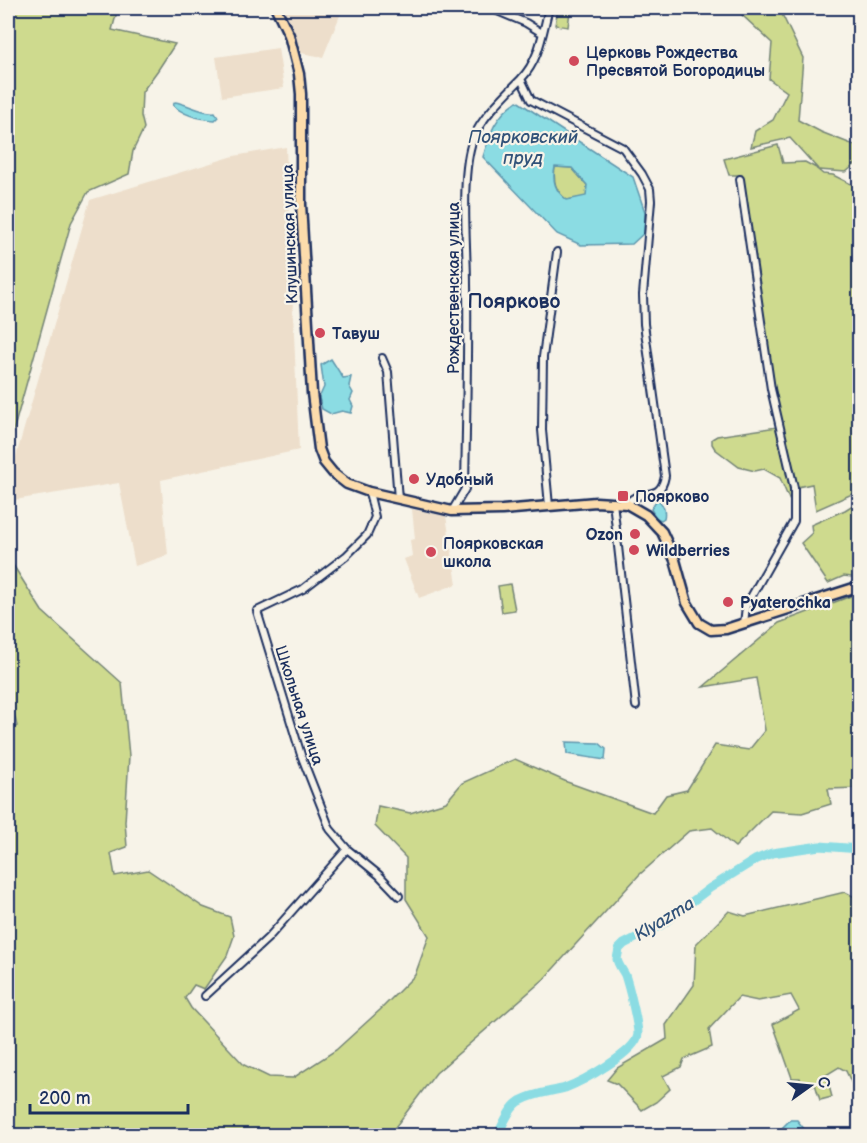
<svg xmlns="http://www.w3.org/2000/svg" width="867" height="1143" viewBox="0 0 867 1143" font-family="'Balsamiq Sans',sans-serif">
  <rect width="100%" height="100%" fill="#f7f3e8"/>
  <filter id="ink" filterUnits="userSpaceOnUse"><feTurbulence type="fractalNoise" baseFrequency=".0167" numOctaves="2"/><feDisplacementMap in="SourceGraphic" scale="12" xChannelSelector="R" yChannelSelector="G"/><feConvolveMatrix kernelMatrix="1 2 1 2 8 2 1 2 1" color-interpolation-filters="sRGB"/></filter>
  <g filter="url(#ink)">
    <path fill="#eddecb" d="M 281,8 L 343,8 L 323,57 L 301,53 Z
      M 278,48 L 284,88 L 222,97 L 216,57 Z
      M 286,147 L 299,450 L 161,480 L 168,555 L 135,566 L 119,483 L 8,501 L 8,484 L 90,200 L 234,156 Z
      M 412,509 L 446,516 L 457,584 L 419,598 L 404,559 L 412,556 L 410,540 L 415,539 Z"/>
    <path fill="#ceda8e" stroke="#748476" stroke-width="1.5" d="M 8,8 L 118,8 L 112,30 L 175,44 L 158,70 L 142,92 L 141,116 L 144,128 L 133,151 L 129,174 L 88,192 L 71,223 L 8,450 Z
      M 745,8 L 779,8 L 803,58 L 798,120 L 821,132 L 859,147 L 859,161 L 846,172 L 818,170 L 823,174 L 833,175 L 859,188 L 859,491 L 816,510 L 812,484 L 797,487 L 775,391 L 765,337 L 742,175 L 729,175 L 724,159 L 778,145 L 783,163 L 805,162 L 818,169 L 790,138 L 751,147 L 755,131 L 773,120 L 787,92 L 769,79 L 772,43 L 742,15 Z
      M 558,9 L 570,11 L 568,27 L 555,25 Z
      M 555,167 L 572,168 L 587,185 L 587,197 L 567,200 C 555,191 553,181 555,167 Z
      M 777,427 L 792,501 L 791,504 L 780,478 L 764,469 L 755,471 L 739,467 L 715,449 L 712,444 L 712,439 L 717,436 Z
      M 859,501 L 859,578 L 844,576 L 828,583 L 801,543 L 812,533 L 811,525 L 845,510 Z
      M 8,557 L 42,611 L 122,683 L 129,756 L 125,822 L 127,847 L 111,853 L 115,876 L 148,870 L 203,907 L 230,917 L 234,936 L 227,956 L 204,989 L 194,985 L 185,998 L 191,1008 L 244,1065 L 269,1077 L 293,1078 L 336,1050 L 380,1010 L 415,975 L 429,936 L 406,899 L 406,858 L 375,826 L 378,806 L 410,813 L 446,802 L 462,783 L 515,759 L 567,782 L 653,813 L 666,795 L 687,790 L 715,745 L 749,750 L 765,730 L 756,678 L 703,687 L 779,623 L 859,593 L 859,788 L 828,789 L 831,804 L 802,813 L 771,811 L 735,847 L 712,828 L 689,831 L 639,875 L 544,979 L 436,1073 L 390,1134 L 376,1136 L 8,1135 L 8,730 L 17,726 L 8,689 Z
      M 510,584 L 515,610 L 502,612 L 498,586 Z
      M 845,892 L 859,899 L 859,1093 L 856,1093 L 846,1071 L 839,1067 L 826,1075 L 832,1097 L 820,1100 L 815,1084 L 802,1090 L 800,1078 L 792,1078 L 773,1024 L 799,1010 L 791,995 L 758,1001 L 739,997 L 709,1029 L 712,1047 L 684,1059 L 681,1067 L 663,1076 L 670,1089 L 656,1102 L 642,1110 L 617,1084 L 607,1080 L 617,1068 L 667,1039 L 666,1025 L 694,985 L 696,944 L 729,911 L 745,916 Z"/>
    <path fill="#8bdce3" stroke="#5e97ae" stroke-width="1.5" fill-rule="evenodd" d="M 517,101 L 633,177 L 645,212 L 644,233 L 632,244 L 581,245 L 557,234 L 483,157 C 490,133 495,116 517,101 ZM 555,167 L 572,168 L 587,185 L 586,196 L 567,200 C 555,191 552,181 555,167 Z
      M 175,102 C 188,104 203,114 215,112 L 218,117 L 215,120 C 200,119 184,116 173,105 Z
      M 331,359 L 343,378 L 351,377 L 349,386 L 353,393 L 350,400 L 353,406 L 351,413 L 342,411 L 331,414 L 322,409 L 319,398 L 324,387 L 321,365 Z
      M 657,499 C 663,504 666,510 664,518 L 661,520 L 656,518 L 651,509 Z
      M 566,742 L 599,743 L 606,749 L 605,760 L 567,754 Z
      M 790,1120 L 797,1120 L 805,1130 L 805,1135 L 778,1135 L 782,1128 Z"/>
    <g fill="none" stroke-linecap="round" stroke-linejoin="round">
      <path stroke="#8bdce3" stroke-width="9" d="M 497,1136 C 503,1125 509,1108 520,1101 C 534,1093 550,1092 565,1088 C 581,1082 637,1052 638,1034 C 638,1023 629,987 625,975 C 622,969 618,965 617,959 L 619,949 L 624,944 L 661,925 L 710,888 L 755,860 L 772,853 L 820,846 L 860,849"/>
      <g stroke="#1b2f5e" stroke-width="10">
        <path id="minor" d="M 490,8 L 526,23 L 542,33
          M 549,8 C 542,34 540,59 521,79 L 531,100 L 623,148 L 642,174 L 650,189 L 651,201 L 643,295 L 644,324 L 665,476 C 660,504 641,486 627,504
          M 740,179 L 771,389 L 794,488 L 794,521 L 746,606 L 744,624
          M 382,358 L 388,372 L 398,499
          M 369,492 L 375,517 L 367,535 L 346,556 L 303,589 L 257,611 L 301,755 L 330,829 L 347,849 L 379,875 L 399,896
          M 613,502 L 636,706
          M 549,506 L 542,430 L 543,357 L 557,252
          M 452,511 L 465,489 C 466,421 468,352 467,284 C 467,244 460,175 473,139 C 480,119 506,94 521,79
          M 205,996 L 268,938 L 347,849
          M 653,1136 L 655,1134"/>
      </g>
      <g stroke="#1b2f5e" stroke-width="13">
        <path id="major" d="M 276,8 L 289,35 L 299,74 L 301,94 L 301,204 L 312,393 L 319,449 L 324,462 L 333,473 L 347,484 L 369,492 L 452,511 L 502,510 L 596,502 L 627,504 L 646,515 L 662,532 L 675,560 L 687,603 L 699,623 L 711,630 L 726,629 L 860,586"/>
      </g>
      <use href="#minor" stroke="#f7f3e8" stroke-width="6"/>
      <use href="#major" stroke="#fcdcac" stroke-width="8"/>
    </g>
  </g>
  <g fill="#d1495b" stroke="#f7f3e8" stroke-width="2">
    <circle cx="574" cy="61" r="6"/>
    <circle cx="320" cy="333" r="6"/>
    <circle cx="414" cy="479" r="6"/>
    <rect x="617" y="490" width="12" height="12" rx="3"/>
    <circle cx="635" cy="534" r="6"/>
    <circle cx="634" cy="550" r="6"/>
    <circle cx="431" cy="552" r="6"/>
    <circle cx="728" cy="602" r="6"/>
  </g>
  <g text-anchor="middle" stroke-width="4.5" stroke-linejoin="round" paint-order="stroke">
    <g font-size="16" font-weight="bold" fill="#1b2f5e" stroke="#f7f3e8" text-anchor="start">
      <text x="586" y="58">Церковь Рождества<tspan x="586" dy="18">Пресвятой Богородицы</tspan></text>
      <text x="332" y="339">Тавуш</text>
      <text x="426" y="485">Удобный</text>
      <text x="635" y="502">Поярково</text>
      <text x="623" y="540" text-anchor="end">Ozon</text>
      <text x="443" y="549">Поярковская<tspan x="443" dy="18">школа</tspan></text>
      <text x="646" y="556">Wildberries</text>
      <text x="740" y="608">Pyaterochka</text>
    </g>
    <g font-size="16" fill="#1b2f5e" stroke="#f7f3e8">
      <text transform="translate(289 234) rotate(-92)" y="6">Клушинская улица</text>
      <text transform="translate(453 288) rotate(-90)" y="6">Рождественская улица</text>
      <text transform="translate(300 705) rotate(72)" y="6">Школьная улица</text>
    </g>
    <g font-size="18" font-style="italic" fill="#315279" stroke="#f7f3e8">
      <text x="523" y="143">Поярковский<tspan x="523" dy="21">пруд</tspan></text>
      <text transform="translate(664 919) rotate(-32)" y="6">Klyazma</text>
    </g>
    <g font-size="20" font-weight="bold" fill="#1b2f5e" stroke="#f7f3e8">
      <text x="514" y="308">Поярково</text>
    </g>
  </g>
  <rect width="867" height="1143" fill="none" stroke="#f7f3e8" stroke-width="30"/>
  <rect x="15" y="15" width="837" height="1113" fill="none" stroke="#1b2f5e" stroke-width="2" filter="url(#ink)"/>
  <g transform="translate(810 1086) rotate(75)" stroke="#f7f3e8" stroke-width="4.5" paint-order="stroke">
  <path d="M0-4.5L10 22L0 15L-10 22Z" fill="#1b2f5e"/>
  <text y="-9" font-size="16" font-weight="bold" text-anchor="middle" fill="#1b2f5e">С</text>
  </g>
  <path d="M30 1104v9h158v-9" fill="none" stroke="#1b2f5e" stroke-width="3"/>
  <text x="39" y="1104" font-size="18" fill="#1b2f5e" stroke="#f7f3e8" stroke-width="4.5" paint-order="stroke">200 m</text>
</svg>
